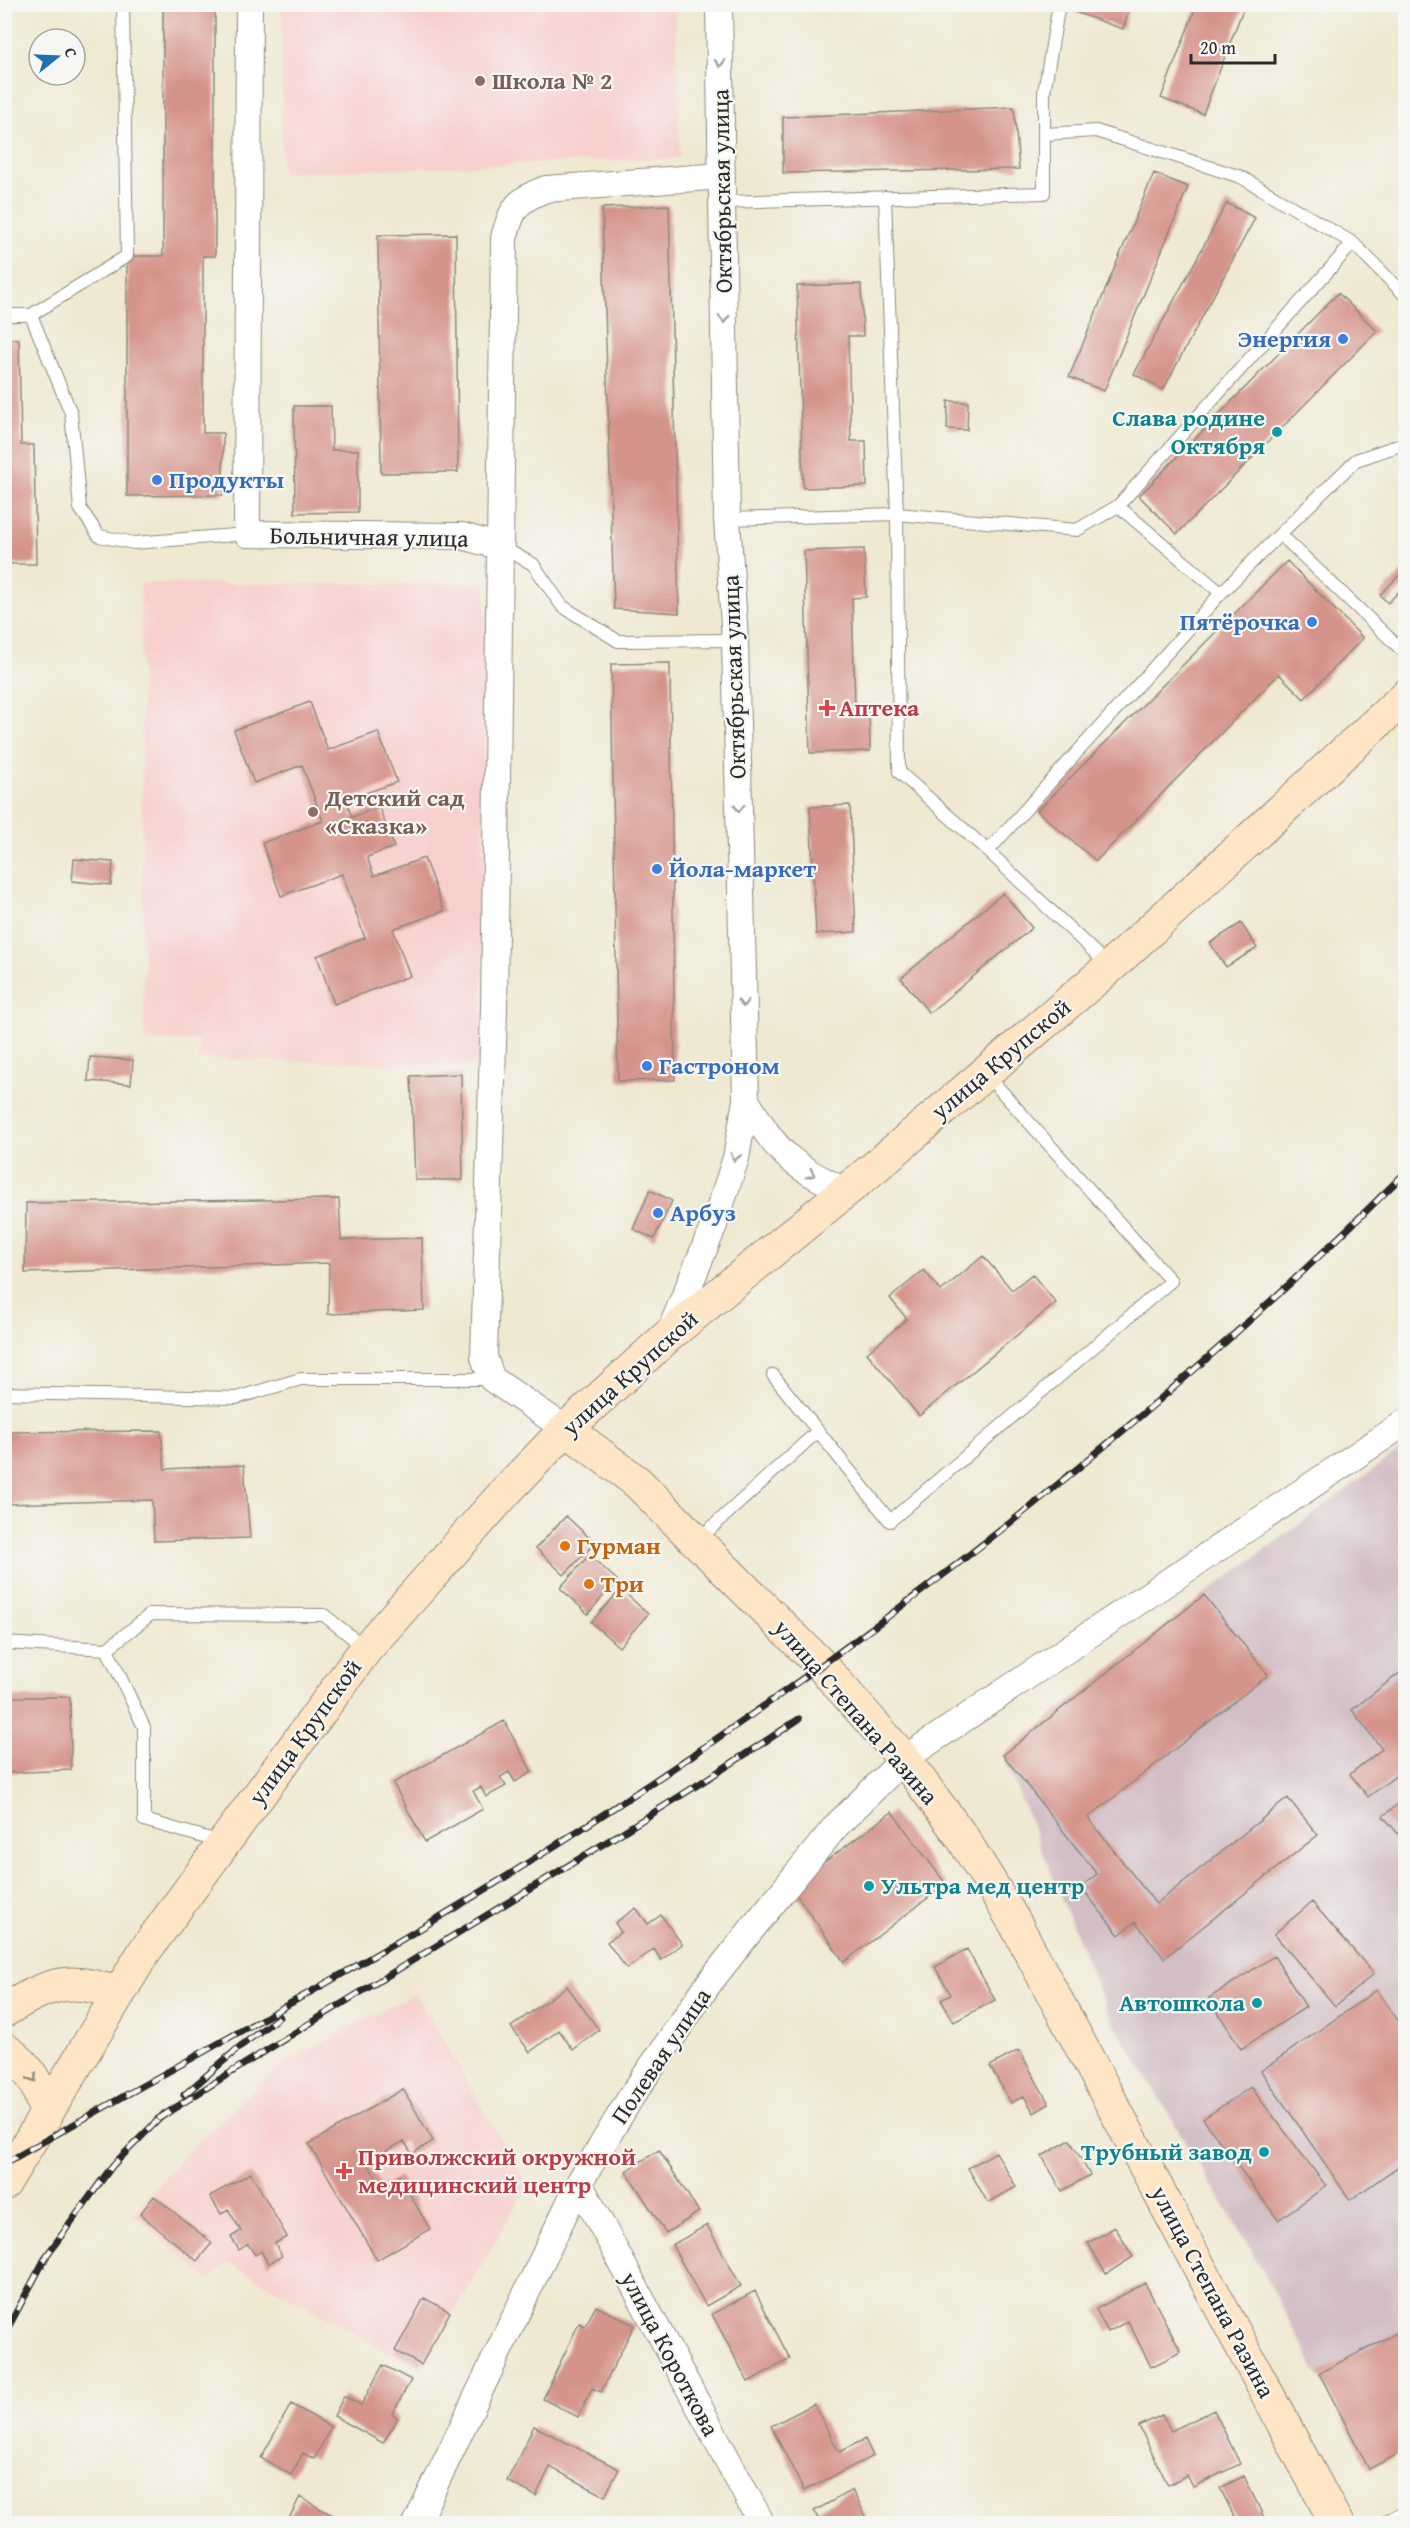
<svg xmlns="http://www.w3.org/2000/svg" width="1410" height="2528" viewBox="0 0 1410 2528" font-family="'Gentium Book Plus',serif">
  <rect width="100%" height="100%" fill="#f6f6f2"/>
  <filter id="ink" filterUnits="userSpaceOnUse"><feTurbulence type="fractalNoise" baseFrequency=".0167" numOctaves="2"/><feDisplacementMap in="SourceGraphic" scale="12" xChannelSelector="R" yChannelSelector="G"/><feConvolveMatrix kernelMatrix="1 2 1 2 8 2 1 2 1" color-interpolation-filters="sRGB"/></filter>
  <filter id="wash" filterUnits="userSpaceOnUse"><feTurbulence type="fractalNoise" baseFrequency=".008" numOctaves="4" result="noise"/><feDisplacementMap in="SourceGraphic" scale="24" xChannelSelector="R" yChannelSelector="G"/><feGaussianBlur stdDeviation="1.35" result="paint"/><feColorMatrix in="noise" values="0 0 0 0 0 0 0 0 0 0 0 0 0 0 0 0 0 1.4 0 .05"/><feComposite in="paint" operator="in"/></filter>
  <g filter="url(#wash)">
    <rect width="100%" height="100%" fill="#efe9d2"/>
    <path fill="#f7d0ce" d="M 282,5 L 675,5 L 680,158 L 281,173 Z
      M 140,583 L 486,584 L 482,1062 L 469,1065 L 198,1059 L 198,1041 L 144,1042 Z
      M 415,1993 L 528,2185 L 421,2370 L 228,2263 L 209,2280 L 133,2214 L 182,2156 L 283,2064 Z"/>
    <path fill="#d2bec4" d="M 1405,1446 L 1405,2450 L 1369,2469 L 1254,2255 L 1108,2013 L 1003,1755 L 1204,1595 Z"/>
    <g id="blocks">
      <path fill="#d5948b" d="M 163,4 L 215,4 L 215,256 L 203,256 L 203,433 L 223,433 L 223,495 L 127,496 L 127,256 L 163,256 Z
        M 1077,4 L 1131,4 L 1123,29 L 1075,12 Z
        M 1197,4 L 1245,4 L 1203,114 L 1161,98 Z
        M 1014,107 L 1019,169 L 783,173 L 783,117 Z
        M 1154,173 L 1188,187 L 1104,391 L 1069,377 Z
        M 1227,203 L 1255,218 L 1163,390 L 1134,374 Z
        M 669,205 L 679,613 L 614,609 L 602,208 Z
        M 456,234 L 458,472 L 381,473 L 378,235 Z
        M 861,284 L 863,336 L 848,336 L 851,441 L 866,441 L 867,486 L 803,488 L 797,286 Z
        M 1338,293 L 1377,331 L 1177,534 L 1139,496 Z
        M 4,339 L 19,339 L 21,445 L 34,445 L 36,564 L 4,564 Z
        M 948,401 L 968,402 L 967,430 L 947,429 Z
        M 294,406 L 331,406 L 332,450 L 358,450 L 358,512 L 295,513 Z
        M 864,549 L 866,597 L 852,598 L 855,705 L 869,704 L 870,751 L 810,753 L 804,551 Z
        M 1287,561 L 1363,638 L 1304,699 L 1279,674 L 1096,861 L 1037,811 Z
        M 1406,568 L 1406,584 L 1388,603 L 1380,595 Z
        M 670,663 L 675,1080 L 618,1081 L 611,664 Z
        M 310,702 L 328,750 L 378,732 L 397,782 L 346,800 L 352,817 L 379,807 L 394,847 L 367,857 L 374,876 L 424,858 L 444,911 L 393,929 L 410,976 L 334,1004 L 317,956 L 365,938 L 342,874 L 281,896 L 262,843 L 323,821 L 302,765 L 254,783 L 234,730 Z
        M 850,805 L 856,932 L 816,934 L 810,807 Z
        M 74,859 L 113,862 L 111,885 L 72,881 Z
        M 1003,893 L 1032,928 L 929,1013 L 901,978 Z
        M 1241,923 L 1257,948 L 1226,967 L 1210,943 Z
        M 90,1057 L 133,1060 L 131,1084 L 88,1081 Z
        M 461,1074 L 463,1180 L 415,1180 L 411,1076 Z
        M 650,1190 L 672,1201 L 654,1239 L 633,1229 Z
        M 339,1199 L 341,1240 L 422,1238 L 424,1310 L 328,1314 L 329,1263 L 25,1273 L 26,1203 Z
        M 983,1256 L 1012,1290 L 1032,1274 L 1056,1303 L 919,1416 L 867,1353 L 907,1319 L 890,1298 L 924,1270 L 941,1291 Z
        M 161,1431 L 165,1469 L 244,1465 L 250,1538 L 154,1541 L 152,1500 L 4,1504 L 4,1432 Z
        M 566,1516 L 595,1543 L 564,1575 L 536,1548 Z
        M 589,1555 L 617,1580 L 588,1614 L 560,1588 Z
        M 621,1589 L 648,1614 L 619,1647 L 591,1622 Z
        M 1204,1595 L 1268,1675 L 1088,1818 L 1156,1904 L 1288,1798 L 1318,1835 L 1164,1958 L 1135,1922 L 1119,1935 L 1081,1887 L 1097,1874 L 1003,1755 Z
        M 1406,1668 L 1406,1768 L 1368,1797 L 1350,1774 L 1382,1749 L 1352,1710 Z
        M 4,1697 L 70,1697 L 71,1770 L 4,1773 Z
        M 504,1721 L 532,1772 L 515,1782 L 509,1772 L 500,1777 L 506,1786 L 486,1797 L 481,1787 L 473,1791 L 483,1809 L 425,1842 L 393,1783 Z
        M 1406,1798 L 1406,1843 L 1383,1816 Z
        M 892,1812 L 946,1884 L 844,1962 L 791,1887 Z
        M 1312,1902 L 1374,1974 L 1335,2006 L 1274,1934 Z
        M 636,1908 L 648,1924 L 661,1915 L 682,1944 L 661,1960 L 654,1949 L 627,1969 L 607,1942 L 621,1932 L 615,1923 Z
        M 967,1949 L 995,2000 L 954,2022 L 941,2000 L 951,1995 L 935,1967 Z
        M 1274,1956 L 1306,2007 L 1241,2049 L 1209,1998 Z
        M 567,1986 L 599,2030 L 573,2050 L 559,2030 L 530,2052 L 511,2027 Z
        M 1377,1990 L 1406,2032 L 1406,2161 L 1350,2200 L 1261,2071 Z
        M 1019,2050 L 1049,2104 L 1034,2113 L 1024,2096 L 1011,2103 L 990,2066 Z
        M 1251,2087 L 1326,2186 L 1278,2220 L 1203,2119 Z
        M 403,2089 L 433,2141 L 412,2154 L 404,2141 L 367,2162 L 381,2187 L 399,2176 L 430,2229 L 377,2260 L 309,2144 Z
        M 1070,2140 L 1090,2175 L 1062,2191 L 1042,2156 Z
        M 659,2150 L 699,2212 L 666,2233 L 626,2171 Z
        M 996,2152 L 1016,2187 L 988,2203 L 968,2168 Z
        M 251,2173 L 287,2237 L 275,2243 L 282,2256 L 268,2264 L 261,2251 L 255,2255 L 248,2244 L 239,2250 L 231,2237 L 241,2231 L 228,2209 L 221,2214 L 210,2196 Z
        M 154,2196 L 212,2243 L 197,2261 L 140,2214 Z
        M 707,2225 L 741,2286 L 706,2306 L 672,2245 Z
        M 1115,2227 L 1133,2257 L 1106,2274 L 1088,2243 Z
        M 1145,2283 L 1181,2352 L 1151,2367 L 1128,2321 L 1108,2332 L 1096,2309 Z
        M 755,2291 L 790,2359 L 748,2382 L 712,2314 Z
        M 424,2298 L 450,2312 L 421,2365 L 395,2351 Z
        M 596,2306 L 634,2325 L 601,2392 L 592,2388 L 578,2417 L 543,2399 L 579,2323 L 585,2326 Z
        M 1406,2328 L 1406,2450 L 1369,2469 L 1319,2373 Z
        M 383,2365 L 411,2380 L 392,2414 L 398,2418 L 383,2443 L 334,2416 L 344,2396 L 361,2405 Z
        M 291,2404 L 331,2427 L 314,2459 L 303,2453 L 291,2475 L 261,2458 Z
        M 814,2404 L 839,2452 L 865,2439 L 873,2456 L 804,2491 L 771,2426 Z
        M 1214,2410 L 1240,2464 L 1193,2487 L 1187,2475 L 1168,2485 L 1139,2426 L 1162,2415 L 1171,2431 Z
        M 534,2426 L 619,2469 L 605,2496 L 550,2467 L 536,2496 L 507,2481 Z
        M 1244,2476 L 1267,2524 L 1238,2524 L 1220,2488 Z
        M 852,2490 L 870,2524 L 821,2524 L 814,2511 Z
        M 300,2497 L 339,2519 L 337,2524 L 286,2524 Z"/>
    </g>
  </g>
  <g filter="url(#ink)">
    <use href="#blocks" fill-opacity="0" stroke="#8d8a7e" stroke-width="1.5"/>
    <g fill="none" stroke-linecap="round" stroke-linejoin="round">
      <g stroke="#8d8a7e" stroke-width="14">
        <path id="lane" d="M 1045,134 L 1096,131 L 1241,177 L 1353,243 L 1118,506
          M 885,197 L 897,514 L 899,772 L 988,851 L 1108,965
          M 722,202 L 1044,193 L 1044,92 L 1059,4
          M 1353,243 L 1406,296
          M 4,315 L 31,315 L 71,413 L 80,508 L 99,536 L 134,543 L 247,534
          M 31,315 L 127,256 L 123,4
          M 1403,444 L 1356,460 L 1280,534 L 1406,654
          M 727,519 L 897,514 L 1077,530 L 1118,506 L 1221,593
          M 501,547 L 533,564 L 562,606 L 618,641 L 735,640
          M 988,851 L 1221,593 L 1280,534
          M 773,1375 L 890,1521 L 1171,1281 L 986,1074
          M 4,1393 L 236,1398 L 301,1379 L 492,1379
          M 698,1540 L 818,1431
          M 4,1643 L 107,1649 L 144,1727 L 144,1820 L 221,1842
          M 107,1649 L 151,1614 L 324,1615 L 364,1647
          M 1381,2524 L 1406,2511"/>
      </g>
      <g stroke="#8d8a7e" stroke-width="28">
        <path id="street" d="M 249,4 L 247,534 L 462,536 L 501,547
          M 746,1100 C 778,1154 789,1164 845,1191
          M 669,1334 L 714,1225 L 736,1158 L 746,1100 L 735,640 L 727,519 L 719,4
          M 566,1429 L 492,1379 L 484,1357 L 494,1009 L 504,238 C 512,209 516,200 546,189 L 722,176
          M 579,2183 L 762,2524
          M 416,2524 L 579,2183 L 631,2097 L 709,1983 L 755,1925 L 836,1826 L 904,1759 L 1406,1422"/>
      </g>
      <g stroke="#8d8a7e" stroke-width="35">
        <path id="secondary" d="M 566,1429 L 637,1482 L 821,1665 L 904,1759 L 962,1837 L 1015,1923 L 1337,2524
          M 4,2011 C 48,1984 69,1975 118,1994
          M 4,2049 C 32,2068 39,2085 46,2116
          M 4,2184 L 144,1952 L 366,1649 L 508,1489 L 566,1429 L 668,1336 L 875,1167 L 1110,967 L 1406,696"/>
      </g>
      <use href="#lane" stroke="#fff" stroke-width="12"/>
      <use href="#street" stroke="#fff" stroke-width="26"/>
      <use href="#secondary" stroke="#fee5c5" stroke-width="33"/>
      <g stroke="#2b2b2b" stroke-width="7">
        <path id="rail" d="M 184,2095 L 242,2045 L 279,2017
          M 158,2119 C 369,1982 589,1859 799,1719
          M 4,2164 C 174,2066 349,1975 515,1871 C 837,1669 1137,1440 1406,1172
          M 4,2335 L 47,2255 L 113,2165 L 164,2114"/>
      </g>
      <use href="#rail" stroke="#f6f6f2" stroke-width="4.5" stroke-dasharray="14" stroke-linecap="butt"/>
    </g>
    <defs><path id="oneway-chevron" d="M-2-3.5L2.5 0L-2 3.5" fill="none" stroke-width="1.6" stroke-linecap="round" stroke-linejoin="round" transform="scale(1.5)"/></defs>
    <g stroke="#a0a0a0">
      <use href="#oneway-chevron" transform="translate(720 63) rotate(89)"/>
      <use href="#oneway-chevron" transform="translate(724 319) rotate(89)"/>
      <use href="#oneway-chevron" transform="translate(739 808) rotate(89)"/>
      <use href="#oneway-chevron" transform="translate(743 1003) rotate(89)"/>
      <use href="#oneway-chevron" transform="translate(735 1157) rotate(104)"/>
      <use href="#oneway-chevron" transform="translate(811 1174) rotate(26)"/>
    </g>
    <use stroke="#948878" href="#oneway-chevron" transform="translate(33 2078) rotate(57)"/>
  </g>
  <g fill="#8d6e63" stroke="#f6f6f2" stroke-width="2">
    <circle cx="480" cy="81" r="6"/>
    <circle cx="313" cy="812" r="6"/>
  </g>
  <g fill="#3f7fe0" stroke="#f6f6f2" stroke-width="2">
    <circle cx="1343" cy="339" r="6"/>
    <circle cx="157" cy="480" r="6"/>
    <circle cx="1312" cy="622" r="6"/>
    <circle cx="657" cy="869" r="6"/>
    <circle cx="647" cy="1066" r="6"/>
    <circle cx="658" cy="1213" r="6"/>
  </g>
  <g fill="#0f9aa8" stroke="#f6f6f2" stroke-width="2">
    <circle cx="1277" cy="432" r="6"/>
    <circle cx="869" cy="1886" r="6"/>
    <circle cx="1257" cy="2003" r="6"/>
    <circle cx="1264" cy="2152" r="6"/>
  </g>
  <g fill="#e0444e" stroke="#f6f6f2" stroke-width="2">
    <path d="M824 699h6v6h6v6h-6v6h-6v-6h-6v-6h6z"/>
    <path d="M341 2162h6v6h6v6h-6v6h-6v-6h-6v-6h6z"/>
  </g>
  <g fill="#e8710a" stroke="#f6f6f2" stroke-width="2">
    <circle cx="565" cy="1546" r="6"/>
    <circle cx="589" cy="1584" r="6"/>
  </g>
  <g text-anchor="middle" stroke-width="4.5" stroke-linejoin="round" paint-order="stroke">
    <g font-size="24" font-weight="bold" fill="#785e54" stroke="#f6f6f2" text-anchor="start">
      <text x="492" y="89">Школа № 2</text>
      <text x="325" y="806">Детский сад<tspan x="325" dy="28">«Сказка»</tspan></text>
    </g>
    <g font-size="24" fill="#2b2b2b" stroke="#f6f6f2">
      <text transform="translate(722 191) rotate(-91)" y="8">Октябрьская улица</text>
      <text transform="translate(369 537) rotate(1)" y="8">Больничная улица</text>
      <text transform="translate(734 677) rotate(-92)" y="8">Октябрьская улица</text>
      <text transform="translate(1001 1059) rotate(-40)" y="8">улица Крупской</text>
      <text transform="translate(630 1373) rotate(-42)" y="8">улица Крупской</text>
      <text transform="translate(856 1712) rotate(49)" y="8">улица Степана Разина</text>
      <text transform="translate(305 1732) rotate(-54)" y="8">улица Крупской</text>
      <text transform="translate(661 2056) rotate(-56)" y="8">Полевая улица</text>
      <text transform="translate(1213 2292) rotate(62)" y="8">улица Степана Разина</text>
      <text transform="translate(670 2354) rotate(62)" y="8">улица Короткова</text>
    </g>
    <g font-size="24" font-weight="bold" fill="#366cbe" stroke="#f6f6f2" text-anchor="start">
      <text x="1331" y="347" text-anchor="end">Энергия</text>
      <text x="169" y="488">Продукты</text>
      <text x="1300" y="630" text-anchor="end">Пятёрочка</text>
      <text x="669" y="877">Йола-маркет</text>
      <text x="659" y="1074">Гастроном</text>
      <text x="670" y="1221">Арбуз</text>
    </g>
    <g font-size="24" font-weight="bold" fill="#0d838f" stroke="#f6f6f2" text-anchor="end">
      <text x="1265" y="426">Слава родине<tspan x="1265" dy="28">Октября</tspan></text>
      <text x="881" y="1894" text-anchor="start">Ультра мед центр</text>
      <text x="1245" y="2011">Автошкола</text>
      <text x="1252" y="2160">Трубный завод</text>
    </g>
    <g font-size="24" font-weight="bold" fill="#be3a42" stroke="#f6f6f2" text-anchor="start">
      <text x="839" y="716">Аптека</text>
      <text x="358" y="2165">Приволжский окружной<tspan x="358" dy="28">медицинский центр</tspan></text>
    </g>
    <g font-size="24" font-weight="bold" fill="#c56008" stroke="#f6f6f2" text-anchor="start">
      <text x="577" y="1554">Гурман</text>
      <text x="601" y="1592">Три</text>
    </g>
  </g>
  <rect width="1410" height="2528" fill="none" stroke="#f6f6f2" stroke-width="24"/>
  <g transform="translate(57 57) rotate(72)"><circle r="28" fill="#f6f6f2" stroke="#a5a5a2" stroke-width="1.5"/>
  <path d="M0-4.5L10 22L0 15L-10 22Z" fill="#1f6fb2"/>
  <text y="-9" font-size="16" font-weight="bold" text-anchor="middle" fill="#2b2b2b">С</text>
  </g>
  <path d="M1191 54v9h84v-9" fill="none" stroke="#2b2b2b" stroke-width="3"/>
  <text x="1200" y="54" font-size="18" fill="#2b2b2b" stroke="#f6f6f2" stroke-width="4.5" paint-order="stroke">20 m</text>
</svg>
